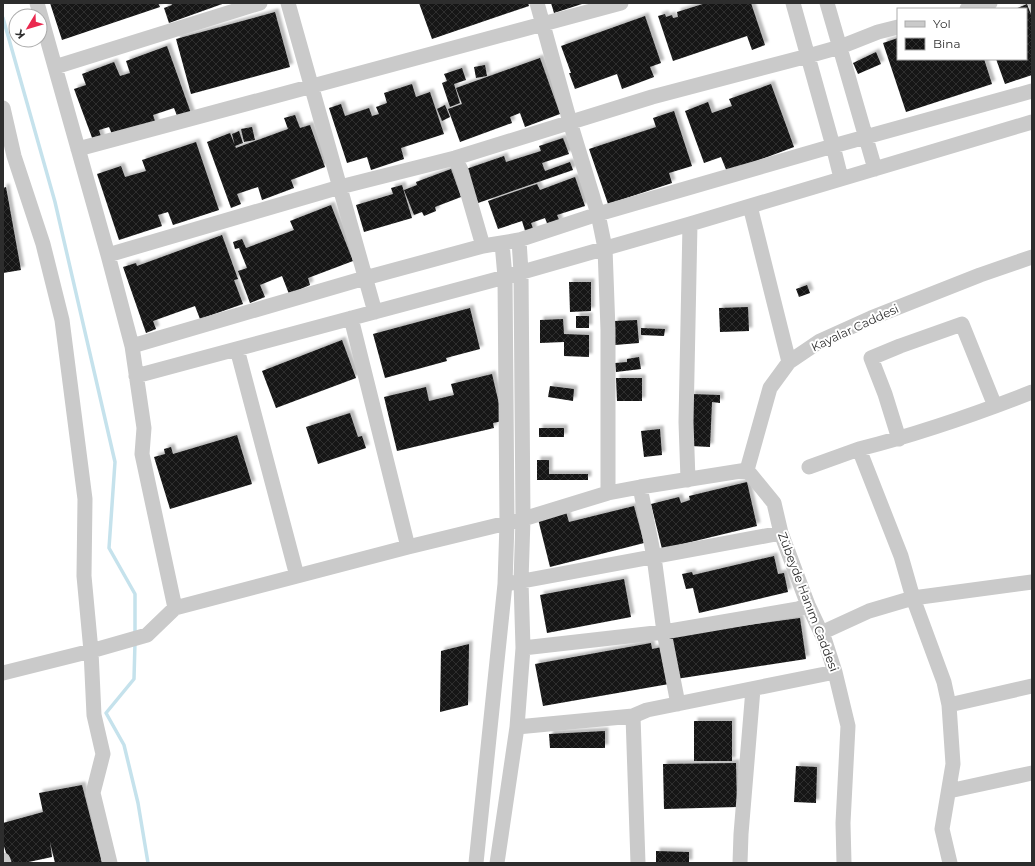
<svg xmlns="http://www.w3.org/2000/svg" width="1035" height="866" viewBox="0 0 1035 866" font-family="Montserrat,sans-serif">
  <defs>
    <pattern id="building-cross-hatch" width="8" height="8" patternUnits="userSpaceOnUse"><rect width="8" height="8" fill="#141414"/><path d="M0 0l8 8M0 8l8-8" fill="none" stroke="#2e2e2e"/></pattern>
    <filter id="shadow"><feDropShadow dx="3.5" dy="-3.5" stdDeviation="1" flood-color="#0004"/></filter>
  </defs>
  <rect width="100%" height="100%" fill="#fff"/>
  <g fill="none" stroke-linecap="round" stroke-linejoin="round">
    <path stroke="#c5e2ec" stroke-width="3.5" d="M 3,18 L 55,202 L 115,462 L 109,548 L 135,594 L 135,634
      M 135,642 L 134,679 L 106,713 L 124,745 L 138,803 L 148,863"/>
  </g>
  <path fill="url(#building-cross-hatch)" filter="url(#shadow)" d="M 50,3 L 158,3 L 160,7 L 62,40 Z
    M 171,3 L 225,3 L 169,23 L 164,8 L 172,5 Z
    M 419,3 L 528,3 L 529,6 L 432,39 Z
    M 551,3 L 585,3 L 554,13 Z
    M 706,3 L 751,3 L 765,45 L 752,50 L 747,36 L 673,61 L 658,16 L 665,14 L 666,17 L 672,15 L 673,18 L 678,17 L 677,12 Z
    M 1027,4 L 1032,17 L 1032,75 L 1005,84 L 996,59 L 1026,59 L 1026,9 L 1015,9 Z
    M 275,12 L 290,67 L 191,94 L 176,39 Z
    M 645,16 L 661,63 L 650,67 L 654,77 L 622,89 L 617,74 L 575,89 L 569,73 L 571,73 L 561,46 Z
    M 898,38 L 898,59 L 984,59 L 992,84 L 906,112 L 883,43 Z
    M 167,46 L 192,116 L 179,121 L 174,108 L 153,115 L 156,124 L 114,139 L 109,127 L 99,130 L 102,140 L 94,143 L 74,89 L 86,85 L 82,74 L 114,62 L 120,76 L 130,73 L 126,61 Z
    M 876,52 L 881,64 L 858,74 L 853,63 Z
    M 540,58 L 560,114 L 525,127 L 520,113 L 510,117 L 512,123 L 460,142 L 448,109 L 462,104 L 456,88 Z
    M 485,65 L 487,76 L 476,78 L 474,67 Z
    M 462,68 L 466,80 L 454,84 L 460,103 L 450,107 L 442,83 L 447,81 L 444,74 Z
    M 412,84 L 416,97 L 430,92 L 444,134 L 401,148 L 404,159 L 371,170 L 367,157 L 347,163 L 329,108 L 341,104 L 345,116 L 369,108 L 372,116 L 379,114 L 376,107 L 387,103 L 384,93 Z
    M 771,84 L 794,147 L 727,172 L 721,157 L 704,163 L 685,111 L 708,102 L 712,113 L 732,106 L 729,99 Z
    M 445,105 L 450,117 L 442,121 L 437,109 Z
    M 674,111 L 692,166 L 669,173 L 672,183 L 608,204 L 589,149 L 656,127 L 653,118 Z
    M 295,115 L 300,128 L 310,125 L 325,167 L 291,180 L 294,188 L 262,200 L 258,187 L 237,194 L 241,204 L 231,208 L 207,142 L 230,133 L 236,148 L 288,129 L 284,118 Z
    M 252,127 L 255,140 L 244,142 L 241,129 Z
    M 239,131 L 243,143 L 235,146 L 232,134 Z
    M 563,138 L 569,154 L 542,163 L 545,171 L 570,162 L 573,170 L 478,203 L 466,169 L 504,156 L 506,162 L 541,151 L 539,146 Z
    M 196,142 L 219,210 L 173,225 L 168,212 L 158,215 L 162,226 L 119,240 L 97,174 L 121,166 L 125,177 L 146,171 L 142,160 Z
    M 451,169 L 461,197 L 435,207 L 436,211 L 424,216 L 422,212 L 414,215 L 404,190 L 417,185 L 416,182 Z
    M 575,177 L 585,206 L 557,215 L 560,222 L 548,226 L 545,218 L 531,223 L 534,231 L 526,234 L 522,221 L 498,229 L 488,201 L 537,184 L 540,190 Z
    M 402,185 L 412,218 L 364,232 L 356,205 L 393,194 L 391,188 Z
    M 6,187 L 21,270 L 3,273 L 3,188 Z
    M 331,205 L 353,261 L 308,278 L 310,285 L 289,294 L 282,276 L 260,285 L 265,297 L 250,303 L 238,271 L 247,268 L 239,248 L 235,249 L 233,242 L 242,239 L 246,248 L 294,230 L 290,221 Z
    M 222,235 L 238,279 L 234,280 L 243,304 L 200,319 L 195,306 L 153,321 L 156,329 L 146,333 L 123,267 L 136,263 L 137,266 Z
    M 569,282 L 591,282 L 591,311 L 570,312 Z
    M 807,285 L 810,293 L 799,297 L 796,289 Z
    M 748,307 L 749,331 L 720,332 L 719,308 Z
    M 470,308 L 480,349 L 446,358 L 447,361 L 385,378 L 373,334 Z
    M 576,316 L 589,316 L 589,328 L 576,328 Z
    M 563,319 L 564,334 L 589,335 L 589,357 L 564,356 L 564,342 L 540,343 L 540,320 Z
    M 637,320 L 639,343 L 615,345 L 614,321 Z
    M 641,328 L 665,329 L 664,336 L 641,335 Z
    M 342,340 L 356,378 L 276,408 L 262,371 Z
    M 639,357 L 641,369 L 616,372 L 615,363 L 627,362 L 627,359 Z
    M 492,374 L 503,421 L 493,423 L 494,428 L 397,451 L 384,397 L 426,387 L 429,401 L 454,395 L 451,384 Z
    M 616,378 L 642,378 L 642,401 L 617,401 Z
    M 550,386 L 574,389 L 573,401 L 548,397 Z
    M 691,394 L 720,395 L 720,403 L 712,402 L 710,447 L 691,446 Z
    M 350,413 L 358,437 L 362,436 L 366,448 L 318,464 L 306,427 Z
    M 539,428 L 564,428 L 564,437 L 539,437 Z
    M 660,429 L 662,455 L 644,457 L 641,431 Z
    M 237,435 L 252,484 L 170,509 L 154,457 L 165,454 L 164,449 L 171,447 L 173,454 Z
    M 537,460 L 549,460 L 549,474 L 588,474 L 588,480 L 537,480 Z
    M 747,482 L 757,526 L 662,549 L 651,504 L 679,497 L 681,503 L 690,500 L 689,496 Z
    M 634,506 L 644,543 L 550,567 L 538,519 L 566,512 L 569,522 Z
    M 774,556 L 778,574 L 784,573 L 788,592 L 699,613 L 693,588 L 686,589 L 682,574 L 692,572 L 693,575 Z
    M 624,579 L 631,617 L 547,633 L 540,595 Z
    M 800,618 L 806,659 L 676,679 L 669,636 Z
    M 651,643 L 652,649 L 662,647 L 669,684 L 543,706 L 535,664 Z
    M 469,644 L 468,705 L 440,712 L 441,651 Z
    M 694,721 L 732,721 L 732,761 L 694,761 Z
    M 605,731 L 605,748 L 550,748 L 549,734 Z
    M 736,763 L 737,807 L 664,809 L 663,764 Z
    M 796,766 L 817,767 L 816,803 L 794,802 Z
    M 82,785 L 102,863 L 55,863 L 50,842 L 52,857 L 24,863 L 9,863 L 3,843 L 3,823 L 43,812 L 39,793 Z
    M 656,851 L 689,852 L 689,863 L 656,863 Z"/>
  <g fill="none" stroke-linecap="round" stroke-linejoin="round">
    <path stroke="#cacaca" stroke-width="15" d="M 37,3 L 108,255 L 132,346 L 144,428 L 142,454 L 175,608
      M 288,3 L 375,312
      M 537,3 L 570,122 L 598,214 L 605,248 L 608,330 L 608,493
      M 793,3 L 833,146 L 841,178
      M 827,3 L 875,169
      M 967,9 L 990,3
      M 55,67 L 260,3
      M 3,108 L 14,156 L 43,244 L 62,320 L 85,499 L 84,576 L 91,651 L 94,715 L 103,754 L 93,793 L 110,863
      M 78,149 L 621,3
      M 455,158 L 461,170 L 483,246
      M 750,206 L 789,362
      M 108,255 L 340,187 L 455,158 L 652,97 L 808,56 L 840,47 L 878,32 L 898,27
      M 351,318 L 408,547
      M 132,346 L 365,278 L 483,246 L 519,240 L 598,214 L 833,146 L 1032,91
      M 237,349 L 297,576
      M 136,376 L 505,277 L 690,224 L 1032,122
      M 899,439 L 885,394 L 871,358 L 900,346 L 962,324 L 995,406
      M 809,467 L 859,449
      M 747,470 L 774,503 L 781,533 L 808,605 L 825,641 L 835,672 L 848,726 L 843,823 L 844,863
      M 747,470 L 770,388 L 789,362 L 820,341 L 871,318 L 980,275 L 1032,257
      M 688,480 L 686,422 L 690,224
      M 640,487 L 654,557 L 664,632 L 678,704
      M 512,583 L 781,533
      M 821,633 L 869,611 L 913,598 L 1032,582
      M 523,648 L 664,632 L 798,609 L 808,605
      M 3,673 L 91,651 L 147,635 L 175,608 L 408,547 L 523,519 L 608,493 L 640,487 L 747,470
      M 949,705 L 1032,686
      M 633,716 L 638,863
      M 517,727 L 633,716 L 647,710 L 835,672
      M 949,791 L 1032,773
      M 3,860 L 4,863
      M 476,863 L 505,584 L 507,523 L 505,277 L 502,243
      M 497,863 L 517,727 L 523,648 L 521,581 L 523,519 L 521,272 L 519,240
      M 740,863 L 741,834 L 753,689
      M 950,863 L 942,829 L 953,764 L 949,705 L 944,682 L 913,598 L 901,556 L 859,449 C 918,434 976,414 1032,392"/>
  </g>
  <g text-anchor="middle" stroke-width="4" stroke-linejoin="round" paint-order="stroke">
    <g font-size="12" fill="#2d2d2d" stroke="#fff">
      <text transform="translate(855 328) rotate(-25)" y="4">Kayalar Caddesi</text>
      <text transform="translate(808 602) rotate(69)" y="4">Zübeyde Hanım Caddesi</text>
    </g>
  </g>
  <rect width="1035" height="866" fill="none" stroke="#2d2d2d" stroke-width="8"/>
  <rect x="897" y="8" width="130" height="52" fill="#ffffff" stroke="#ababab"/>
  <rect x="905" y="21" width="20" height="6" fill="#cacaca" stroke="#ababab"/>
  <text x="933" y="28" font-size="12" fill="#2d2d2d">Yol</text>
  <rect x="905" y="38" width="20" height="12" fill="url(#building-cross-hatch)" stroke="#ababab"/>
  <text x="933" y="48" font-size="12" fill="#2d2d2d">Bina</text>
  <g transform="translate(28 28) rotate(232)"><circle r="19" fill="#ffffff" stroke="#ababab"/>
  <path d="M0-3L7 15L0 10L-7 15Z" fill="#ea294f"/>
  <text y="-6" font-size="11" font-weight="bold" text-anchor="middle" fill="#2d2d2d">K</text>
  </g>
</svg>
